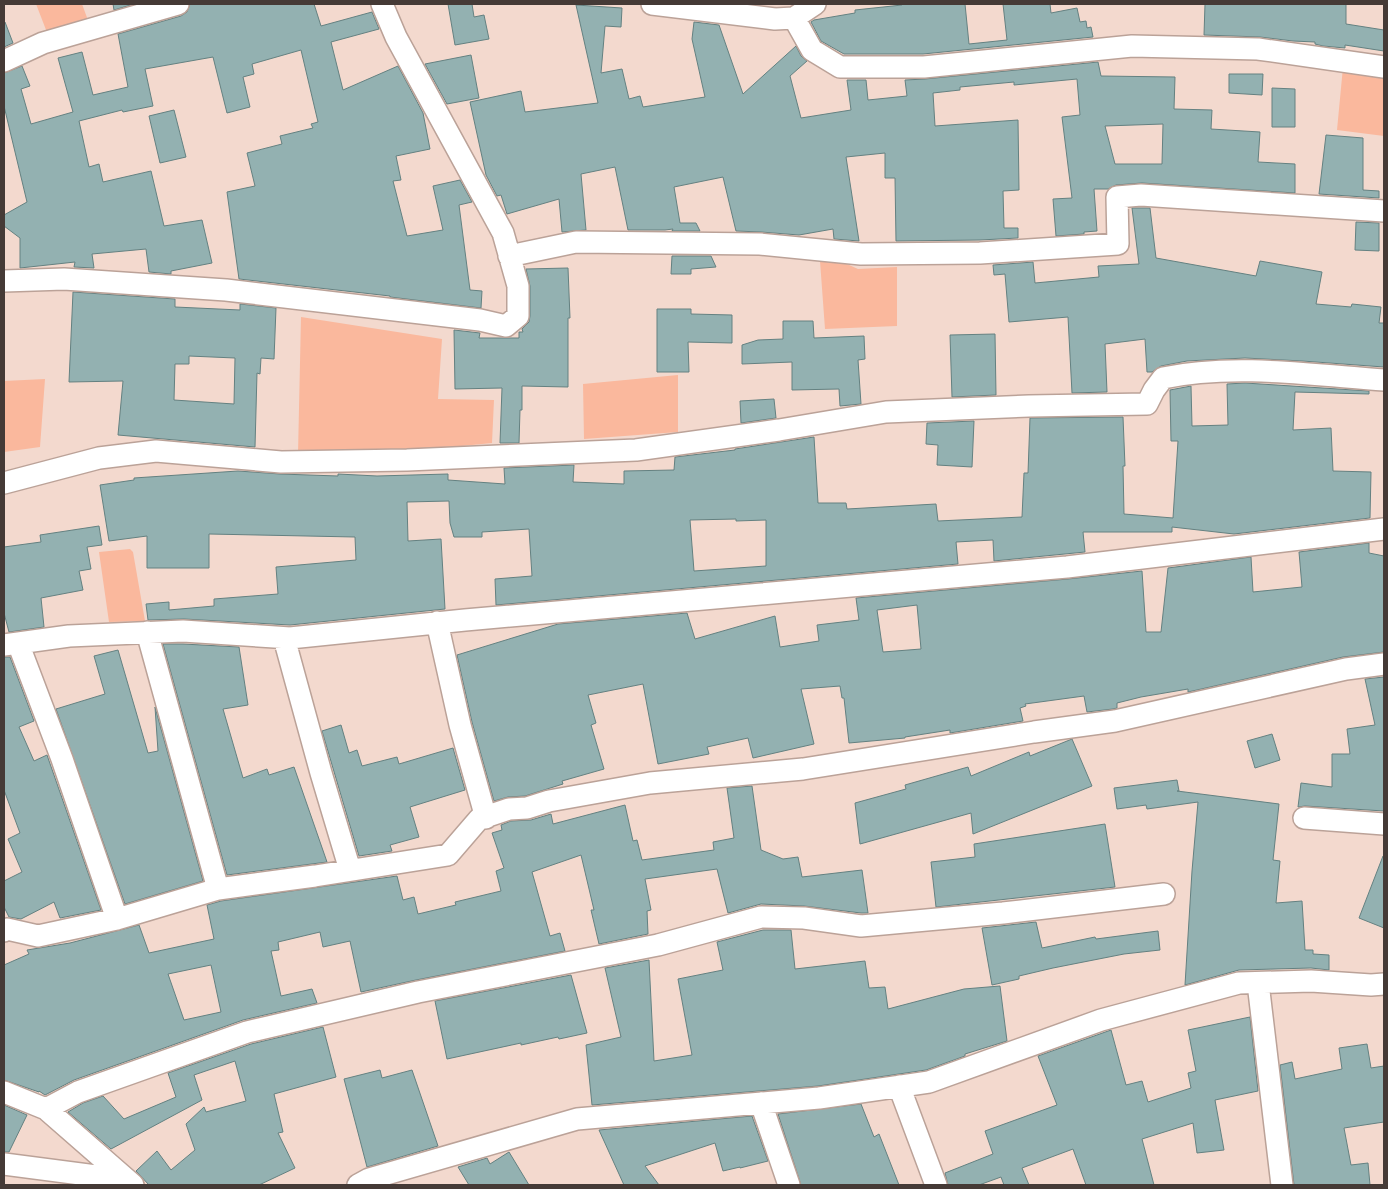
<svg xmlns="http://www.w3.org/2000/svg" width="1388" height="1189" viewBox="0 0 1388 1189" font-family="Bitter,serif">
  <rect width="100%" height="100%" fill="#f3d9ce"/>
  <path fill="#fab89d" d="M 36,4 L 82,4 L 89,23 L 48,35 Z
    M 1343,67 L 1384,72 L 1384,136 L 1337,130 Z
    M 836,259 L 858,269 L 897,267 L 897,326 L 825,329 L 820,261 Z
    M 301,317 L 442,339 L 438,399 L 494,400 L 492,443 L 402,452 L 298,454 Z
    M 678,375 L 678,432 L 584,439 L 583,384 Z
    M 45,379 L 40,447 L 4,452 L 4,381 Z
    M 130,549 L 133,552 L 145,621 L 109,622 L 99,552 Z"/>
  <path fill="#93b1b1" stroke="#648181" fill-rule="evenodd" d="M 113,4 L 134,4 L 114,10 Z
    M 190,4 L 314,4 L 321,26 L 372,12 L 379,29 L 331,42 L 343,90 L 398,66 L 423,113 L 430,149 L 396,156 L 401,180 L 393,181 L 407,236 L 443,230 L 433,186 L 460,180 L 472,202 L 459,205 L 470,290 L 482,291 L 481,308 L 390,297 L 390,296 L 239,279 L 227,192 L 255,186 L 247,153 L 282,144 L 280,136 L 313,128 L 311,124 L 318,122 L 301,50 L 252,64 L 254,74 L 243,77 L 250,107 L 227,113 L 213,57 L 145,69 L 153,106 L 123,112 L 122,110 L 79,121 L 89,167 L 99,164 L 103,182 L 151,171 L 164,226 L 202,220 L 212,263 L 171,271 L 171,274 L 149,272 L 146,249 L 92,254 L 94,268 L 74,267 L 75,262 L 20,268 L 20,238 L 4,226 L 4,215 L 27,202 L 4,106 L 4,73 L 22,66 L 30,86 L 21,89 L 31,124 L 73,112 L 58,58 L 82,52 L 93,95 L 128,87 L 118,34 L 181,16 L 187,12 Z
    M 448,4 L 472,4 L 474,17 L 484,15 L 489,39 L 455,45 Z
    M 902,4 L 965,4 L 969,44 L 1007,40 L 1003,4 L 1050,4 L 1051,13 L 1077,8 L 1080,22 L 1086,21 L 1087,28 L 1091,27 L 1093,37 L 923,54 L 844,54 L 821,41 L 811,22 L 814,20 L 855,13 L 855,10 L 902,5 Z
    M 1205,4 L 1346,4 L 1346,24 L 1384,30 L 1384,51 L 1345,45 L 1345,48 L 1323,46 L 1315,44 L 1315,42 L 1293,41 L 1260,37 L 1204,35 Z
    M 576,5 L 622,8 L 621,27 L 605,26 L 601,73 L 622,69 L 629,99 L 640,96 L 643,107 L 705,97 L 692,39 L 694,22 L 719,25 L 743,94 L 796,46 L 801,56 L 807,61 L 790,76 L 801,118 L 851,110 L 847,80 L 866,80 L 868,100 L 907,96 L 905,80 L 925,79 L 1098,62 L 1101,76 L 1175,77 L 1174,109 L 1212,110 L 1211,129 L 1260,132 L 1258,162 L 1295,164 L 1295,193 L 1142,183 L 1116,185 L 1108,189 L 1094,189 L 1097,231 L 1084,232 L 1084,234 L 1056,236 L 1053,199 L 1072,198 L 1062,117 L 1080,115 L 1077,79 L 1014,85 L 1014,82 L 960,87 L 960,90 L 933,93 L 935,126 L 1018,120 L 1019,190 L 1003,191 L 1004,228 L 1018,228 L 1018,238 L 980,240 L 896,241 L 895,178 L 885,178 L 885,153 L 846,157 L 859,241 L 834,239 L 833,229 L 799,235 L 761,232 L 736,231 L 723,177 L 674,187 L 680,223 L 696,223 L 700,231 L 672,231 L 673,229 L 665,230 L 628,230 L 615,167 L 581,174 L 586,230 L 562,232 L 559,199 L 507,214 L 501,195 L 497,196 L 486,175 L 470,102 L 521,91 L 525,112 L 598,103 ZM 1163,124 L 1162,164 L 1115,164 L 1105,126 Z
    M 4,22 L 5,22 L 13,43 L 4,47 Z
    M 471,55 L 479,98 L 447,104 L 425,64 Z
    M 1229,74 L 1263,74 L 1262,95 L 1229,93 Z
    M 1272,88 L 1295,89 L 1295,127 L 1272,127 Z
    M 174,110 L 186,157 L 160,163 L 149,116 Z
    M 1326,135 L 1363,138 L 1363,190 L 1379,191 L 1379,198 L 1319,194 Z
    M 1132,208 L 1150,208 L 1156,258 L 1256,276 L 1260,261 L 1322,272 L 1316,304 L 1351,307 L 1352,304 L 1381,307 L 1379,323 L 1384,323 L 1384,367 L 1302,361 L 1245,358 L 1187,361 L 1161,366 L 1152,372 L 1147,372 L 1145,339 L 1105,344 L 1107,392 L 1072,393 L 1068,317 L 1009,322 L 1005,274 L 994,275 L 993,265 L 1033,262 L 1035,283 L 1099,277 L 1098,266 L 1139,264 Z
    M 1356,222 L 1379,223 L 1379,251 L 1355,250 Z
    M 672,256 L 711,256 L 716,267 L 691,269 L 691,274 L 671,274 Z
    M 568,268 L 570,318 L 568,318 L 568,387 L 522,386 L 522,410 L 520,410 L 519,443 L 500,443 L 502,388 L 455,389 L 454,330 L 480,333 L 479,338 L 519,338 L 519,332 L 523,332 L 522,329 L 529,322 L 530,316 L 530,286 L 526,269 Z
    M 73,292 L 175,299 L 175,307 L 240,310 L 240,304 L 276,308 L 274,359 L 261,358 L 260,374 L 257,373 L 255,447 L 118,435 L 123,381 L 69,382 ZM 189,356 L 235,358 L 234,404 L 174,400 L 175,364 L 189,364 Z
    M 657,309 L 691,309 L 691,314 L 732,315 L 732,343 L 688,342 L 689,372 L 657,372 Z
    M 783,321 L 813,321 L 814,338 L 864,336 L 865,359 L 858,360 L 861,404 L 840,406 L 839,389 L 792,390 L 792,362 L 742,364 L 742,345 L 758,340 L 783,339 Z
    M 995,334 L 996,395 L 952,397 L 950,335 Z
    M 1245,383 L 1369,391 L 1369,394 L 1295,392 L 1293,430 L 1331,428 L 1333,471 L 1371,472 L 1370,518 L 1234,534 L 1172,527 L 1172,532 L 1083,532 L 1085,552 L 994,561 L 993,540 L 956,542 L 958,564 L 496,605 L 495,579 L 532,576 L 529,529 L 482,532 L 482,537 L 454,537 L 450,523 L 449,501 L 407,502 L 408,541 L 441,539 L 445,609 L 290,625 L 184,619 L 148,620 L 146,604 L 169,602 L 169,610 L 214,606 L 214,599 L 278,594 L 276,567 L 356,560 L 355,537 L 209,534 L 209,568 L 147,568 L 147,536 L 109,541 L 100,485 L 134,480 L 134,478 L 238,471 L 280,474 L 338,476 L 338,474 L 377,476 L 448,474 L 448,480 L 505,484 L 504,468 L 574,465 L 573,482 L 624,484 L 624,471 L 674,470 L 675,457 L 735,450 L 735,449 L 814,437 L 818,503 L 846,503 L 847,509 L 936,504 L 938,521 L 1022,517 L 1024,473 L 1028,473 L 1030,418 L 1123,417 L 1125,466 L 1123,466 L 1124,514 L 1173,518 L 1178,441 L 1171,441 L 1170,390 L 1191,386 L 1192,426 L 1228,425 L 1227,384 ZM 736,519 L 736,521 L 766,520 L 766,566 L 694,571 L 690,520 Z
    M 774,399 L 776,418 L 741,423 L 740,401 Z
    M 974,421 L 972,467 L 937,465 L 938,445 L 926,444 L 927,423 Z
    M 99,526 L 102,545 L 87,547 L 91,569 L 79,571 L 83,590 L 41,598 L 44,627 L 9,632 L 4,613 L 4,547 L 41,542 L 40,535 Z
    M 1369,543 L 1369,553 L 1384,556 L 1384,652 L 1343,657 L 1188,692 L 1188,689 L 1141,697 L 1117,703 L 1117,708 L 1113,709 L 1087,712 L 1084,696 L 1025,704 L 1026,706 L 1020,708 L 1023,721 L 950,733 L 950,730 L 905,737 L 905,738 L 849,743 L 844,698 L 842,698 L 840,686 L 801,689 L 814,744 L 753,758 L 748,738 L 707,747 L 709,754 L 658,764 L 643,684 L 588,695 L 596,723 L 591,725 L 604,769 L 562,781 L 563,784 L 525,796 L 508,797 L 494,801 L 472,722 L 457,655 L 558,624 L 687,613 L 695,639 L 775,616 L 780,647 L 819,641 L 817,625 L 859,620 L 856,598 L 1068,579 L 1142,571 L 1146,632 L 1161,632 L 1168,568 L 1251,557 L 1253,592 L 1302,587 L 1299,552 ZM 917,605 L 921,649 L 883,652 L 877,610 Z
    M 163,644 L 183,644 L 239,647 L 248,705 L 223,709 L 243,778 L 267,769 L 269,775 L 294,767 L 327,862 L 227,875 Z
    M 118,650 L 148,753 L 158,751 L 155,707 L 203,881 L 125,904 L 56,709 L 105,694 L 94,656 Z
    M 4,657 L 10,657 L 34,721 L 19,727 L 34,761 L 47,755 L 101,910 L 60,918 L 54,902 L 21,919 L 9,917 L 4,907 L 4,881 L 22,872 L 8,839 L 20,833 L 4,790 Z
    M 1384,677 L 1384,811 L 1305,806 L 1298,807 L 1301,783 L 1332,787 L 1332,754 L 1350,754 L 1347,729 L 1375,725 L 1365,679 Z
    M 341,725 L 349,753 L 357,750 L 362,766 L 397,757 L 399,764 L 453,748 L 465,790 L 410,807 L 419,837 L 390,845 L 392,851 L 359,856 L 322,731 Z
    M 1272,734 L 1280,760 L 1255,768 L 1247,741 Z
    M 1072,739 L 1092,786 L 973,834 L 971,813 L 860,844 L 855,803 L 906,789 L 905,785 L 968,767 L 971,776 L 1029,752 L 1030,756 Z
    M 1177,780 L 1179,791 L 1177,791 L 1279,804 L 1273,860 L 1280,861 L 1276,903 L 1302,901 L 1305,950 L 1313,950 L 1313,954 L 1329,955 L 1329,970 L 1311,968 L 1239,970 L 1185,985 L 1192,871 L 1198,802 L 1147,809 L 1146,805 L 1117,809 L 1114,788 Z
    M 752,786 L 761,850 L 783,859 L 798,857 L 802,877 L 862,870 L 868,913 L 861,913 L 804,906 L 761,904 L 728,913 L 717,869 L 645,879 L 651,910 L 647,911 L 648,934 L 599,944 L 591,910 L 594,910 L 581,855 L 532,872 L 550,936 L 560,933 L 565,951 L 416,980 L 361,992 L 350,941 L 323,947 L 320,932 L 278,942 L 279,950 L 271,951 L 281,996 L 312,989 L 317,1003 L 243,1020 L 74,1080 L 45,1095 L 39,1091 L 39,1092 L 4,1080 L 4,965 L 29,954 L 27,950 L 70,943 L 139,925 L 149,953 L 214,939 L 207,905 L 221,901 L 397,876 L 403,900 L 414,897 L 418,914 L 456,905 L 455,902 L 501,891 L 496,871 L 504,868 L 492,833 L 502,830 L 501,825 L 511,821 L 531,820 L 551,814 L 553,824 L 625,805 L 633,841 L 637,840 L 642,860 L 714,850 L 713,842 L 734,838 L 727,788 ZM 211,965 L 221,1012 L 184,1020 L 168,974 Z
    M 1105,824 L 1115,887 L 936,907 L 931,862 L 975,857 L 974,844 Z
    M 1383,856 L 1384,856 L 1384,928 L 1359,918 Z
    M 1036,922 L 1042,948 L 1095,937 L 1096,939 L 1158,931 L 1160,950 L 1124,954 L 1053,968 L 1019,976 L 1019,979 L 992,985 L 982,928 Z
    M 763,930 L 791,930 L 795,969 L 865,961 L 869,988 L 885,987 L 888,1009 L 964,989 L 1000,986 L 1007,1041 L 965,1054 L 965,1056 L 926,1070 L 818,1086 L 592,1105 L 586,1045 L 621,1037 L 605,968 L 649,960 L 654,1061 L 692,1055 L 678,979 L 723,970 L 717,942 Z
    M 571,975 L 587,1033 L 559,1039 L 558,1037 L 521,1045 L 521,1043 L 447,1059 L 435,1001 Z
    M 1250,1017 L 1258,1091 L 1215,1100 L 1224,1150 L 1197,1153 L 1193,1123 L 1142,1139 L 1154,1185 L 1086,1185 L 1073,1149 L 1022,1168 L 1029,1185 L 1004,1185 L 1001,1177 L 979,1185 L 948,1185 L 945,1173 L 993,1154 L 985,1131 L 1057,1105 L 1038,1056 L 1111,1030 L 1126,1085 L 1142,1081 L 1148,1102 L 1191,1088 L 1188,1073 L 1196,1071 L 1188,1030 Z
    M 323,1027 L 336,1077 L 274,1094 L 283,1132 L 278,1133 L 295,1168 L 259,1185 L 149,1185 L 136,1171 L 157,1151 L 171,1170 L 195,1150 L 186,1124 L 204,1107 L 206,1112 L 246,1101 L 235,1061 L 194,1075 L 202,1100 L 111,1149 L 68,1112 L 83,1103 L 103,1096 L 124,1119 L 176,1097 L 168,1073 L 251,1044 Z
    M 1367,1044 L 1371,1068 L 1384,1066 L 1384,1122 L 1344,1128 L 1351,1165 L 1368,1163 L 1370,1185 L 1294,1185 L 1280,1065 L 1292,1062 L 1295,1079 L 1342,1069 L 1339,1048 Z
    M 380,1070 L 382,1078 L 412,1070 L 438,1146 L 367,1167 L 344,1079 Z
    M 861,1104 L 874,1137 L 879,1134 L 899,1185 L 801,1185 L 778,1114 Z
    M 4,1105 L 27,1115 L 9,1152 L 4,1152 Z
    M 752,1116 L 768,1161 L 740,1168 L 740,1167 L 723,1171 L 715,1143 L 645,1166 L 659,1185 L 624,1185 L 599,1130 Z
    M 509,1152 L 529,1185 L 469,1185 L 458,1167 L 487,1158 L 490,1164 Z"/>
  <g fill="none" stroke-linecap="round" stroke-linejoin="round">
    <g stroke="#bba298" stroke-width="24">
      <path id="street" d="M 652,4 L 775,19 L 794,18 L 815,4
        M 794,18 L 812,50 L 840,67 L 924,67 L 1132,46 L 1258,49 L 1384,67
        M 4,61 L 43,43 L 178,4
        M 509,256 L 576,242 L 760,244 L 861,254 L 980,253 L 1118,244 L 1117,197 L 1141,195 L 1384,211
        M 4,281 L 64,279 L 226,290 L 480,320 L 506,326 L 518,316 L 518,286 L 503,233 L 396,37 L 382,4
        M 4,483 L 99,458 L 156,451 L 281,462 L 407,460 L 636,450 L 779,430 L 886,412 L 1029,406 L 1147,404 L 1154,390 L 1163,378 C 1232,363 1314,375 1384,380
        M 437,622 L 460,725 L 486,818
        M 147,632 L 218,889
        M 284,638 L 321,773 L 350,870
        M 18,643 L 62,759 L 117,919
        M 4,645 L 69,636 L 183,631 L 290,638 L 465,620 L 1067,567 L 1384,529
        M 1304,818 L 1384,824
        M 4,931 L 7,929 L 38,936 L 117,919 L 218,889 L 315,876 L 448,855 L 479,819 L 509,809 L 527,808 L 549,801 L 650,783 L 803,769 L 1034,732 L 1115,721 L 1346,669 L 1384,664
        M 1258,983 L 1282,1185
        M 899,1086 L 936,1185
        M 4,1092 L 46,1109 L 133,1185
        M 761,1103 L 789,1185
        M 46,1109 L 78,1092 L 247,1032 L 418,992 L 658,945 L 761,917 L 804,918 L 861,926 L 1003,913 L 1164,894
        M 4,1164 L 96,1176 L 113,1185
        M 358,1185 L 369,1179 L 577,1119 L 819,1098 L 929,1082 L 1101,1020 L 1239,983 L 1311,981 L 1371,985 L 1384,984"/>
    </g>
    <use href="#street" stroke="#fff" stroke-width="21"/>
  </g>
  <rect width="1388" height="1189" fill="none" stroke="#453a36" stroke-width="10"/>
</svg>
